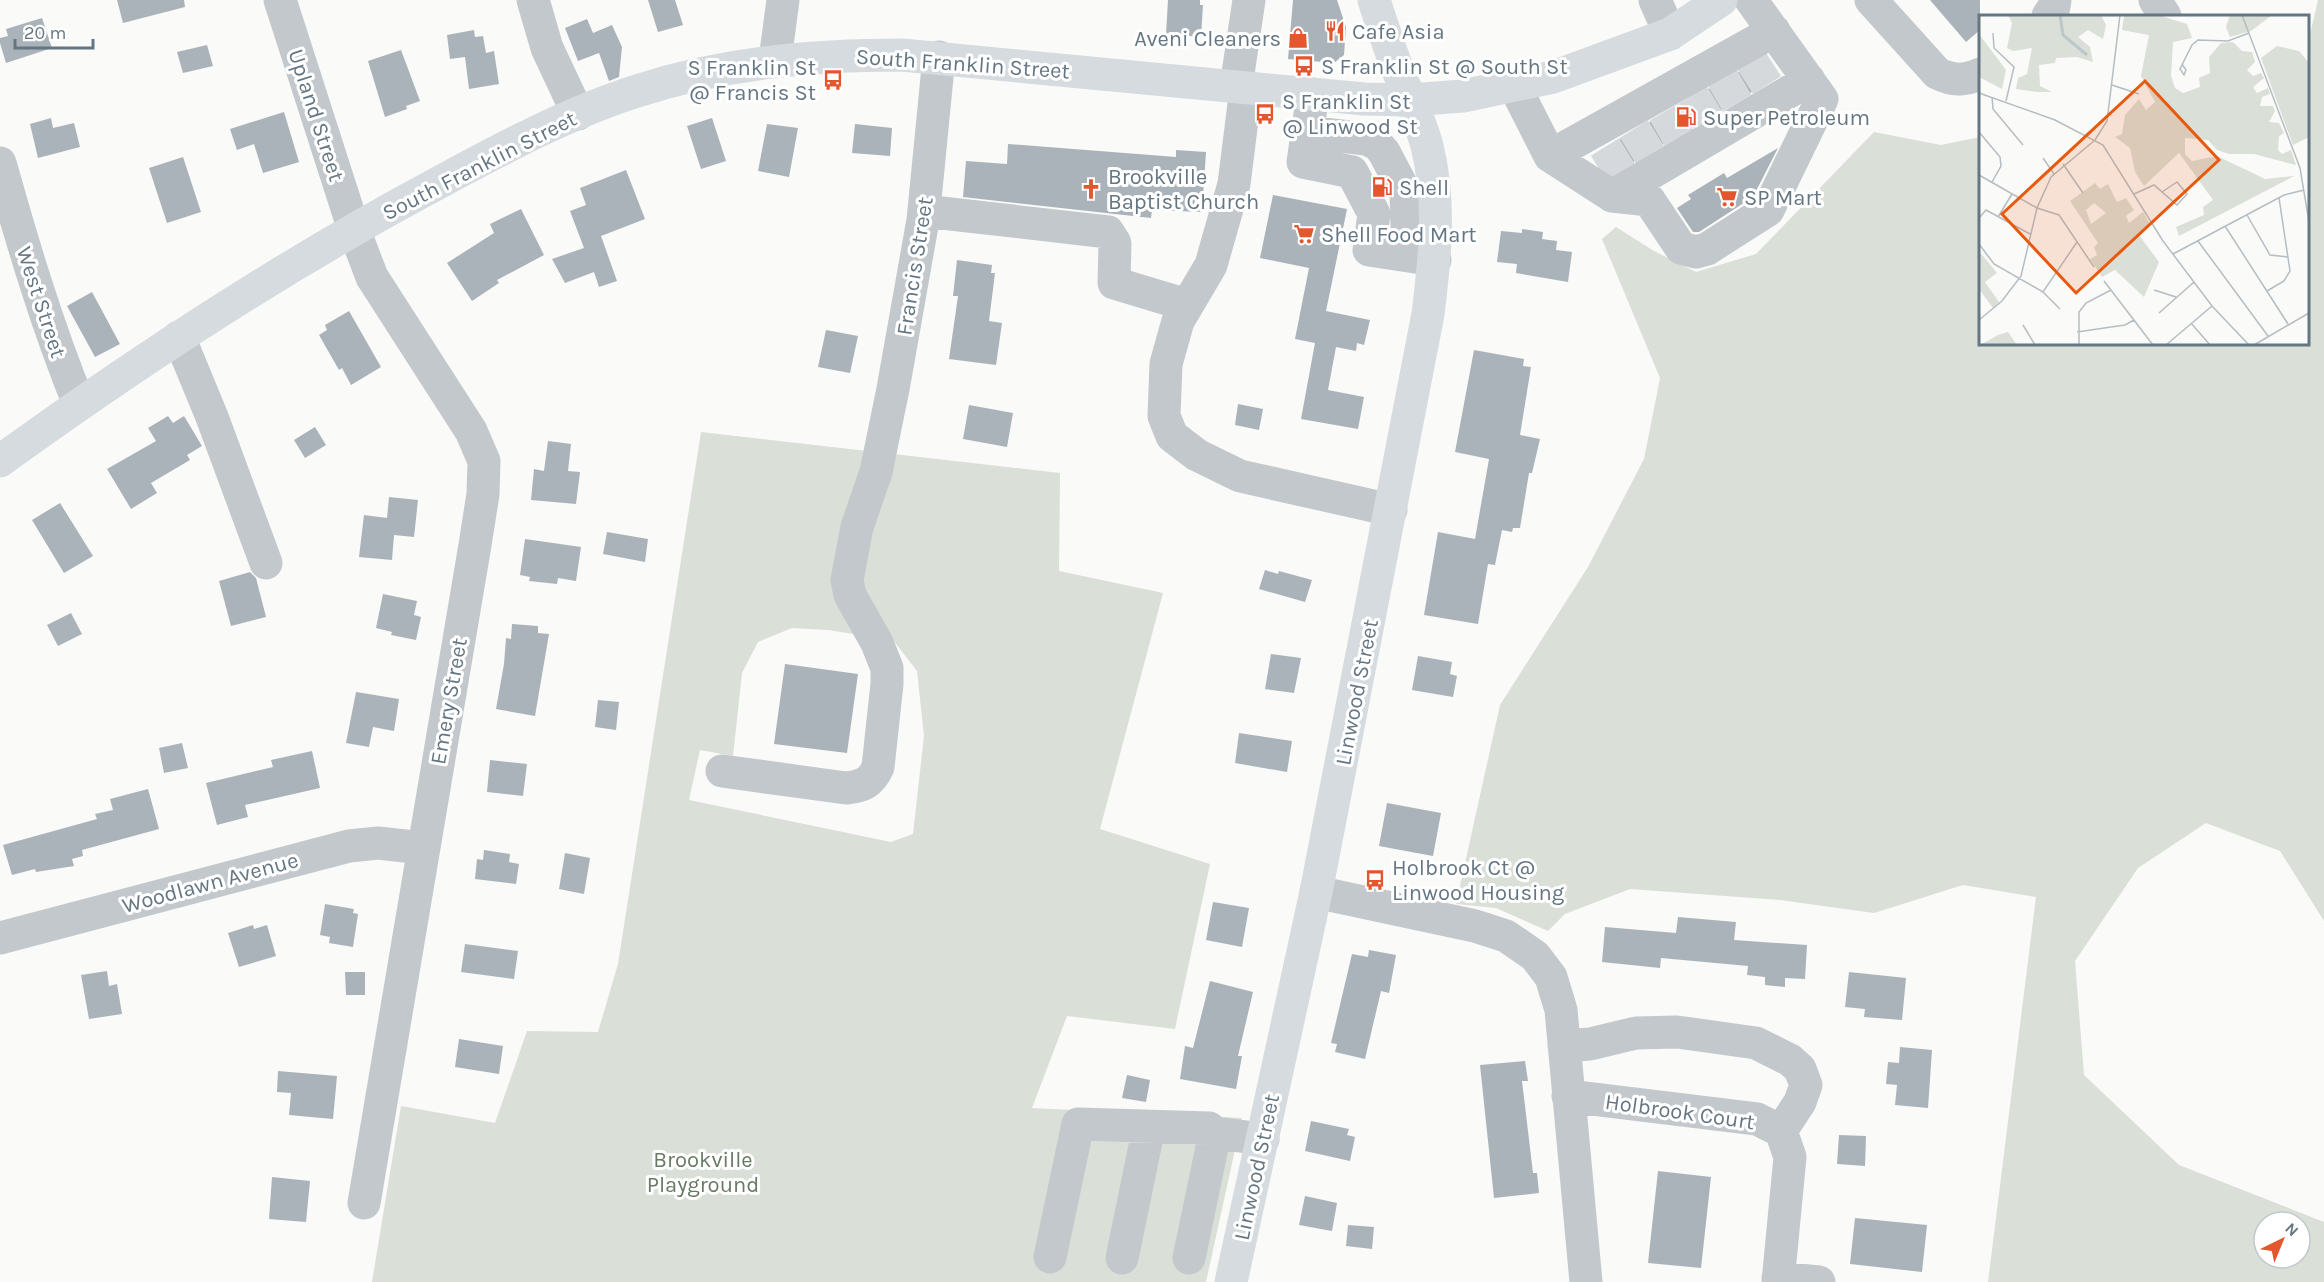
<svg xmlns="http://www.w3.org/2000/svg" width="2324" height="1282" viewBox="0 0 2324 1282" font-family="Karla,sans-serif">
  <rect width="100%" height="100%" fill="#fafaf8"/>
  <path fill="#dadfd7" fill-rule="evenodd" d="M 2318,0 L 2324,0 L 2324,921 L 2280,851 L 2206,823 L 2138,868 L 2075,961 L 2084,1075 L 2179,1165 L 2324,1222 L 2324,1282 L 1988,1282 L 2036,897 L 1963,885 L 1874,913 L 1780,900 L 1630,889 L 1565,914 L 1548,931 L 1496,908 L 1456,904 L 1500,705 L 1588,567 L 1644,459 L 1660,378 L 1602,239 L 1616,227 L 1654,251 L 1696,272 L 1756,254 L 1874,132 L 1941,145 L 1980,137 L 1980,344 L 2308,344 L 2308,43 ZM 2264,1222 L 2300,1222 L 2300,1258 L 2264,1258 Z
    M 701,432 L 1060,473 L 1059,571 L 1163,593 L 1100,829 L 1210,864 L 1175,1029 L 1067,1016 L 1032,1108 L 1242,1118 L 1206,1282 L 372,1282 L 401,1106 L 495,1123 L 527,1031 L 598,1032 L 618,964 ZM 792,628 L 828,630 L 893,640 L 917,671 L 924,736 L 913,834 L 891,842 L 689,800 L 700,750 L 733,756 L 742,673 L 758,642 Z"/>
  <path fill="#aab3b9" d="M 117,0 L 184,0 L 185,7 L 123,23 Z
    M 648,0 L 675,0 L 683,25 L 658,32 Z
    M 1168,0 L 1200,0 L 1200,5 L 1203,5 L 1201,37 L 1166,34 Z
    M 1293,0 L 1337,0 L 1346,27 L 1344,55 L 1334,63 L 1288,59 Z
    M 1930,0 L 1980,0 L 1980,30 L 1966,42 Z
    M 42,18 L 52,48 L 6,63 L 0,43 L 0,38 L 8,36 L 6,29 Z
    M 587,19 L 593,33 L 612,25 L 622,47 L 619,77 L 609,81 L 599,53 L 578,61 L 565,28 Z
    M 474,30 L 475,37 L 483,36 L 486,53 L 494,51 L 499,84 L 469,89 L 465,57 L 450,59 L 447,35 Z
    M 207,45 L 213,66 L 183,73 L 177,52 Z
    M 401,50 L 420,101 L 406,106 L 407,109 L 385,117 L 368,61 Z
    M 1760,60 L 1772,80 L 1613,174 L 1599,151 Z
    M 284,112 L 299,162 L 263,173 L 254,144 L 237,150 L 230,129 Z
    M 51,118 L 53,128 L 74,123 L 80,147 L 38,158 L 30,124 Z
    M 712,118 L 726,161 L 701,169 L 687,126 Z
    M 767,124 L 798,128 L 789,177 L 758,171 Z
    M 855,124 L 892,128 L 890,156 L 852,153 Z
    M 1008,144 L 1176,157 L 1176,150 L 1206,152 L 1202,212 L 1152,210 L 1151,218 L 963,197 L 966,161 L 1007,164 Z
    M 1778,148 L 1753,197 L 1699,232 L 1693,232 L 1677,208 L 1691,199 L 1688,195 L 1724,173 L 1727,178 Z
    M 183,157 L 201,212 L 167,223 L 149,168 Z
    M 626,170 L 645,219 L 601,236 L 617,281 L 599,287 L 594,272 L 565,283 L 552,259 L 584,248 L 570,211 L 586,205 L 580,188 Z
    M 1273,195 L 1347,209 L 1326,311 L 1370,320 L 1364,345 L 1357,343 L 1356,351 L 1336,347 L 1328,390 L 1364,397 L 1358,429 L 1301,419 L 1315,343 L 1295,339 L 1309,268 L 1260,258 Z
    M 521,209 L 544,255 L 497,280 L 499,283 L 472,301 L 447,263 L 494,233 L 490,224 Z
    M 1522,229 L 1543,232 L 1542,239 L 1557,241 L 1556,250 L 1572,252 L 1568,282 L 1516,273 L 1517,264 L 1497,262 L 1501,231 L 1522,233 Z
    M 957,260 L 992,265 L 991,273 L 995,273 L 989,321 L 1002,323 L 996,365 L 949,359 L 958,296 L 953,296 Z
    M 92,292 L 120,344 L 95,357 L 67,306 Z
    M 349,311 L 381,367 L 351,385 L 342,368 L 339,370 L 319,335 L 327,330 L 325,325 Z
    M 826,330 L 858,336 L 850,373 L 818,367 Z
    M 1474,350 L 1524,359 L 1523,366 L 1531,367 L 1520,435 L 1540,439 L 1532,473 L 1529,473 L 1520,528 L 1513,528 L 1512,532 L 1502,530 L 1495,565 L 1488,564 L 1478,624 L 1424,615 L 1438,532 L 1475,539 L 1489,459 L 1455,452 Z
    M 1238,404 L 1263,409 L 1259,430 L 1235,425 Z
    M 969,405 L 1013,413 L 1007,447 L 963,439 Z
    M 168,416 L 173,423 L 184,416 L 202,446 L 187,455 L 190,460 L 151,483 L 157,493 L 131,509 L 107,469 L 156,441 L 148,428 Z
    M 315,427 L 326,445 L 305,458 L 294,440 Z
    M 548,441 L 571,444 L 568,471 L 580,472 L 576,504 L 531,500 L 534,469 L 544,471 Z
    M 389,497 L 418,500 L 414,537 L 394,535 L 392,560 L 359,557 L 364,515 L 387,518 Z
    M 60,503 L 93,556 L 64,573 L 32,520 Z
    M 607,532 L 648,539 L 645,562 L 603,554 Z
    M 525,539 L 581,547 L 576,581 L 558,578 L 557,584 L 529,581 L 530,577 L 520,575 Z
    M 1265,570 L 1278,574 L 1279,571 L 1312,580 L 1305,602 L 1259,589 Z
    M 250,572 L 256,578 L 266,617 L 231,626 L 219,581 Z
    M 383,594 L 417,601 L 414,615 L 421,617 L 416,640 L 391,635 L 392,632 L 376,628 Z
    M 71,613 L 82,634 L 58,646 L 47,625 Z
    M 512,624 L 538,626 L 538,633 L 549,634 L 535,716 L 496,709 L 504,664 L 506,638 L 511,639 Z
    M 1271,654 L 1301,658 L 1294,693 L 1265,689 Z
    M 1418,656 L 1452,662 L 1450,674 L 1457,676 L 1453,697 L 1412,690 Z
    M 785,664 L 858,674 L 847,753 L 774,744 Z
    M 356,692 L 399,699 L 394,731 L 373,727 L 369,747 L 346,743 Z
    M 598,700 L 619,702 L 616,730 L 595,727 Z
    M 1239,733 L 1292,741 L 1287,772 L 1235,763 Z
    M 182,743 L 188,768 L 164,773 L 159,748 Z
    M 312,751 L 320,788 L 245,805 L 248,817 L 217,825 L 206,783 L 273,767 L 271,760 Z
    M 490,760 L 527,764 L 523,796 L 487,792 Z
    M 148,789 L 159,829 L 82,850 L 83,856 L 72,859 L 74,866 L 36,872 L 35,869 L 12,875 L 3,845 L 97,819 L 95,814 L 113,810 L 110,799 Z
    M 1387,803 L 1441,813 L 1433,856 L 1379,846 Z
    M 484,850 L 510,854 L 509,862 L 519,864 L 516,884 L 475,879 L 477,859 L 483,860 Z
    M 565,853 L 590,858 L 584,894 L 559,889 Z
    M 1213,902 L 1249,908 L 1242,947 L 1206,940 Z
    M 325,904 L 354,909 L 353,913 L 358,914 L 353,947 L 329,943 L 330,937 L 320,935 Z
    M 1678,917 L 1736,922 L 1734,940 L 1807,945 L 1805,979 L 1785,978 L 1785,987 L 1765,985 L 1765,977 L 1747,975 L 1748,966 L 1661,958 L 1660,968 L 1602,962 L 1605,927 L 1676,933 Z
    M 253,925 L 254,929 L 267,925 L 276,956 L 239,967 L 228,933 Z
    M 465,944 L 518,951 L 514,979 L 461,972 Z
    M 1369,950 L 1396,955 L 1389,993 L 1381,991 L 1365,1059 L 1335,1052 L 1337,1044 L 1331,1043 L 1352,954 L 1368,957 Z
    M 107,971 L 109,986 L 117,984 L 122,1014 L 89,1019 L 81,975 Z
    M 345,972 L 365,972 L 365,995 L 346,995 Z
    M 1849,972 L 1906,978 L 1902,1020 L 1864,1017 L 1865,1009 L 1845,1007 Z
    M 1210,981 L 1253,992 L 1238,1056 L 1242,1056 L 1236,1089 L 1180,1079 L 1185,1046 L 1193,1048 Z
    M 459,1039 L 503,1046 L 499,1074 L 455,1067 Z
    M 1900,1047 L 1932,1050 L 1928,1108 L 1895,1105 L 1897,1085 L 1886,1084 L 1888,1062 L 1899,1063 Z
    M 1525,1061 L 1528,1081 L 1522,1081 L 1533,1173 L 1537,1173 L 1539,1193 L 1494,1198 L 1480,1065 Z
    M 278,1071 L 337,1076 L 333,1119 L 289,1115 L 291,1093 L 277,1092 Z
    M 1127,1075 L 1150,1080 L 1146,1102 L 1122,1098 Z
    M 1311,1121 L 1349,1129 L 1347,1135 L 1355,1137 L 1350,1161 L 1305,1151 Z
    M 1839,1135 L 1866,1136 L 1865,1166 L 1837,1164 Z
    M 1658,1171 L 1711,1177 L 1701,1268 L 1648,1263 Z
    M 272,1177 L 310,1181 L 306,1222 L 269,1219 Z
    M 1305,1196 L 1337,1203 L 1332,1231 L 1299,1225 Z
    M 1855,1218 L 1927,1225 L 1922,1272 L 1850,1264 Z
    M 1348,1225 L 1374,1227 L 1372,1249 L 1346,1246 Z"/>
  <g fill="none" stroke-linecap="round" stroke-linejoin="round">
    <path stroke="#d5d9db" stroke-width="33" stroke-dasharray="33 16" stroke-linecap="butt" d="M 1751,60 L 1767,85
      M 1722,77 L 1737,103
      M 1693,95 L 1708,120
      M 1664,112 L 1679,138
      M 1634,129 L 1650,155
      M 1605,147 L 1621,173"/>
    <path stroke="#c3c8cc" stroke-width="33" d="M 280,0 L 354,230 L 372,277 L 471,431 L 484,461 L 483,494 L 475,545 L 364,1203
      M 533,0 L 547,48 L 578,114
      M 1655,0 L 1670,34
      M 1871,0 L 1937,73 C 1953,81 1964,81 1980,74
      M 2155,0 L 2165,16
      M 2048,16 L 2054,7 L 2055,0
      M 775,60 L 783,0
      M 1514,85 L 1550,156 L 1612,196 L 1649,200 L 1681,248 L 1696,252 L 1707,249 L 1768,210 L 1822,99 L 1751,0
      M 1236,87 L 1249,0
      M 1246,88 L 1234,184 L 1211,265 L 1178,321 L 1166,364 L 1164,416 L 1172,436 L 1197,455 L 1240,476 L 1391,510
      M 1313,94 L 1303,162 L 1352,172 L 1374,214 L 1369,250 L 1435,260
      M 1307,132 L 1366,139 L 1377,144 L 1384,152 L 1406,194 L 1408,255
      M 1550,156 L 1774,31
      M 0,163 C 23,245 47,325 79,404
      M 1612,196 L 1809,80
      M 924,211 L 1108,232 L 1115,243 L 1114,283 L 1187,305
      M 179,337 L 212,417 L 266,563
      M 722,771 L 846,788 C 863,786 871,783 878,767 L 887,684 L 887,668 L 877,643 L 850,595 L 847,580 L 857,527 L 876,472 L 893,389 L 923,220 L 939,57
      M 1316,892 L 1475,926 L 1506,936 L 1535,956 L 1551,977 L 1561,1010 L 1586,1282
      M 0,938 L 349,846 L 378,843 L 423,848
      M 1564,1046 L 1590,1044 L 1636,1033 L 1677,1032 L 1756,1043 L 1790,1060 L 1800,1069 L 1806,1085 L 1800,1102 L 1781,1131
      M 1568,1096 L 1757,1119 L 1781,1131 L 1790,1157 L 1778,1282
      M 1050,1257 L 1078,1124 L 1209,1128 L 1215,1133 L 1263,1139
      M 1122,1258 L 1149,1127
      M 1189,1258 L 1215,1133
      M 1778,1278 L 1819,1282"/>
    <path stroke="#d6dbdf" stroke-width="33" d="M 0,461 C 141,359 286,264 440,182 C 503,148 568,113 637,91 C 723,63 812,55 902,55 L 1364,99 L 1410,100 L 1463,96 L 1553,77 L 1670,34 L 1721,0
      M 1231,1282 L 1316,892 L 1428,314 C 1435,257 1441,202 1427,146 C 1420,119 1406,92 1396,65 C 1388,44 1381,22 1374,0"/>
  </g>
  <defs>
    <g id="restaurant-bare" transform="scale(1.62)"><path d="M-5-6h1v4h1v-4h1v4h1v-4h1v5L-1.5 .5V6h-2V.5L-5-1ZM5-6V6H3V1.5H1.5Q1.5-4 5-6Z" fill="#e4572e" stroke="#fff" stroke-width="2.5" paint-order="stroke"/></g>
    <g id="shop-bare" transform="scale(1.62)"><path d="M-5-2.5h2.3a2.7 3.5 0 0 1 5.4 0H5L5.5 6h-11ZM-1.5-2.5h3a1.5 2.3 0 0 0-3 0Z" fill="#e4572e" stroke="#fff" stroke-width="2.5" paint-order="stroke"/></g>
    <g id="bus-bare" transform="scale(1.62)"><path d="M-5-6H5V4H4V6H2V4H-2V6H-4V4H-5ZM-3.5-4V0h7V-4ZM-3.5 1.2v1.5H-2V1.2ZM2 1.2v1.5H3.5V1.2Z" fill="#e4572e" stroke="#fff" stroke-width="2.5" paint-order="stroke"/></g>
    <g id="fuel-bare" transform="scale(1.62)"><path d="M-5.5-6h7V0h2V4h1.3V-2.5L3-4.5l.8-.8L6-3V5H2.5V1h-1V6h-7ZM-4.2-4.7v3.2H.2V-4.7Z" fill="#e4572e" stroke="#fff" stroke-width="2.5" paint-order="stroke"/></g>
    <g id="church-bare" transform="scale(1.62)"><path d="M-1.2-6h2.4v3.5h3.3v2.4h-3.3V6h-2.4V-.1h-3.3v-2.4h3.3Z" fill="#e4572e" stroke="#fff" stroke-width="2.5" paint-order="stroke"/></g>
    <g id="supermarket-bare" transform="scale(1.62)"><path d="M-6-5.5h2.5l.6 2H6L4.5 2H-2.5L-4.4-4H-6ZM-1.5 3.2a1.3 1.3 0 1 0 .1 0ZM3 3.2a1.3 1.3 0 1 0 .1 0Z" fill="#e4572e" stroke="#fff" stroke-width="2.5" paint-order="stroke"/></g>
  </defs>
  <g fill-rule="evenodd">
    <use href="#restaurant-bare" x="1335" y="31"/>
    <use href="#shop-bare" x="1298" y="38"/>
    <use href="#bus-bare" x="1304" y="66"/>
    <use href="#bus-bare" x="833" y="80"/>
    <use href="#bus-bare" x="1265" y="114"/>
    <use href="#fuel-bare" x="1686" y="117"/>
    <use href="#fuel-bare" x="1382" y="187"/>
    <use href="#church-bare" x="1091" y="189"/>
    <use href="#supermarket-bare" x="1727" y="197"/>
    <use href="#supermarket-bare" x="1304" y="234"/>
    <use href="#bus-bare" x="1375" y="880"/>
  </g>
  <g text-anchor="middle" stroke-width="6" stroke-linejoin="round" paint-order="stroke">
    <g font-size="22" fill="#657683" stroke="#fff" text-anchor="start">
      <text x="1352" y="39">Cafe Asia</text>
      <text x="1281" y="46" text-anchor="end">Aveni Cleaners</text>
      <text x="1321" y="74">S Franklin St @ South St</text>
      <text x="816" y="75" text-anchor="end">S Franklin St<tspan x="816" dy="25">@ Francis St</tspan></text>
      <text x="1282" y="109">S Franklin St<tspan x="1282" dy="25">@ Linwood St</tspan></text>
      <text x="1703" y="125">Super Petroleum</text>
      <text x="1108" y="184">Brookville<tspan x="1108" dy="25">Baptist Church</tspan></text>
      <text x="1399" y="195">Shell</text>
      <text x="1744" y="205">SP Mart</text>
      <text x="1321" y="242">Shell Food Mart</text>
      <text x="1392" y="875">Holbrook Ct @<tspan x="1392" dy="25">Linwood Housing</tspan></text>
    </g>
    <g font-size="22" fill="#657683" stroke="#fff">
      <text transform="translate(963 63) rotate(4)" y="8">South Franklin Street</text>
      <text transform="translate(317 115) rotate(72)" y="8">Upland Street</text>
      <text transform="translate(479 165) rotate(-27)" y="8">South Franklin Street</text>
      <text transform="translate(914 266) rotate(-81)" y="8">Francis Street</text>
      <text transform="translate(42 302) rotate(72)" y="8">West Street</text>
      <text transform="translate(1356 692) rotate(-79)" y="8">Linwood Street</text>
      <text transform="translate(448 701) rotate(-80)" y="8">Emery Street</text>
      <text transform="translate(210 882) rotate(-15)" y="8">Woodlawn Avenue</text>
      <text transform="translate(1680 1111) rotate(8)" y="8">Holbrook Court</text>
      <text transform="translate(1256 1167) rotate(-78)" y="8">Linwood Street</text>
    </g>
    <g font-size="22" fill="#687a64" stroke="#fff">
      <text x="703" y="1167">Brookville<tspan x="703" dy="25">Playground</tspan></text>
    </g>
  </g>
  <g transform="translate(1979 15)">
    <rect width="330" height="330" fill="#fafaf8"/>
    <path d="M 29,0 L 122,0 L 127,10 L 124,24 L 109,15 L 99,22 L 111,32 L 114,47 L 98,42 L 77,43 L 76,48 L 60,50 L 61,71 L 73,77 L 58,77 L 37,74 L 39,63 L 48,59 L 53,33 L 34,36 L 28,33 L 33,8 ZM 179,0 L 208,9 L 213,23 L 194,27 L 192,61 L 196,73 L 204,78 L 221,72 L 220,63 L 231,58 L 230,42 L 242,28 L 254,27 L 263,36 L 273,37 L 276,47 L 268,55 L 274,61 L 282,58 L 285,63 L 274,72 L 278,78 L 289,73 L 291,79 L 283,82 L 281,91 L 294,91 L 296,96 L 290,107 L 300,108 L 305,118 L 300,121 L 299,135 L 303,139 L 312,135 L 317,150 L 275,139 L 250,139 L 238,135 L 229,125 L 206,123 L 206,139 L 213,146 L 238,141 L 286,164 L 315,161 L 200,221 L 197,212 L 225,200 L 224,192 L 234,185 L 200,138 L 165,171 L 156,157 L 151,133 L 136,122 L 143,119 L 146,100 L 160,84 L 167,95 L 176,87 L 162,61 L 170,20 L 143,15 L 145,1 ZM 251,0 L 293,0 L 272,16 L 251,22 L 247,12 ZM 0,19 L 27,55 L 23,74 L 0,62 ZM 298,31 L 320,36 L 330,48 L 330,122 L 314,130 L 282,43 ZM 116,168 L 121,174 L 129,169 L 138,187 L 147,183 L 155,195 L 147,201 L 150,208 L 164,197 L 171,209 L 160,220 L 180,247 L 165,282 L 136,255 L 123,262 L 111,244 L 118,240 L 115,232 L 119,228 L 91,186 ZM 115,188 L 127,198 L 112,209 L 107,195 ZM 0,236 L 18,258 L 6,267 L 20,287 L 14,293 L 0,274 ZM 29,317 L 38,330 L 1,330 L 19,320 Z" fill="#dadfd7" fill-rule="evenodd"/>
    <path fill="none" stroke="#bbc7cb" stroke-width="3" d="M 81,0 L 84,20 L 108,40"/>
    <path fill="none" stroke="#b5bdc2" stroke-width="1.5" d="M 263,0 L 321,153 L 330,207M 14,18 L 15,33 L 35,52 L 27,86M 203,49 L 207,55 L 205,60 L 201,54 L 213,30 L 219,25 L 249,26 L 270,18M 133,70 L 160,79M 0,78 L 76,105 L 124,130 L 184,226 L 233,291 L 270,330M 13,82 L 14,94 L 44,130M 0,117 L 21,142 L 22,151 L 13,167M 64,143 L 75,159M 84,149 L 104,178M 0,160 L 58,193 L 80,200 L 115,252M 155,179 L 175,170 L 198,190 L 208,179 L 198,167 L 183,177M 268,200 L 291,240 L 309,242M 19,202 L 33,179M 0,203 L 7,195 L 51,219M 246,211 L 309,309M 219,226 L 289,321M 0,229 L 15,249 L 64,277 L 98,227M 194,239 L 305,180 L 325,175M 125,266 L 174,330M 175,275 L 197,282M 288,276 L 305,266 L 311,256 L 300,183M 64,277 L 81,294M 180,298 L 215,267M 0,305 L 23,286 L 42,261 L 58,193 L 72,162 L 116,125 L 128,106 L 141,0M 212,308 L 231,330M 44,310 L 56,330M 98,317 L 146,310 L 155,305M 100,330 L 100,297 L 107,288 L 132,275M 187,330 L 233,291M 275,330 L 330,298"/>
    <path fill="#e8590c" fill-opacity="0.15" stroke="#e8590c" stroke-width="3" d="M 166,66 L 240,145 L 97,278 L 23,199 Z"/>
    <rect width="330" height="330" fill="none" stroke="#657683" stroke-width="3"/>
  </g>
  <g transform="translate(2282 1240) rotate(43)"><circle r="28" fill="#ffffff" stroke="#c1c8cd" stroke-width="1.5"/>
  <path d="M0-4.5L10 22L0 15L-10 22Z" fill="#e4572e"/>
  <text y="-9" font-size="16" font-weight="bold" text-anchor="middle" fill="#657683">N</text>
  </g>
  <path d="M15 39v9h78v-9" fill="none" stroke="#657683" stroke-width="3"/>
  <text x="24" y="39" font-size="18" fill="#657683" stroke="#ffffff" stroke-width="4.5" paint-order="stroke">20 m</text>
</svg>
